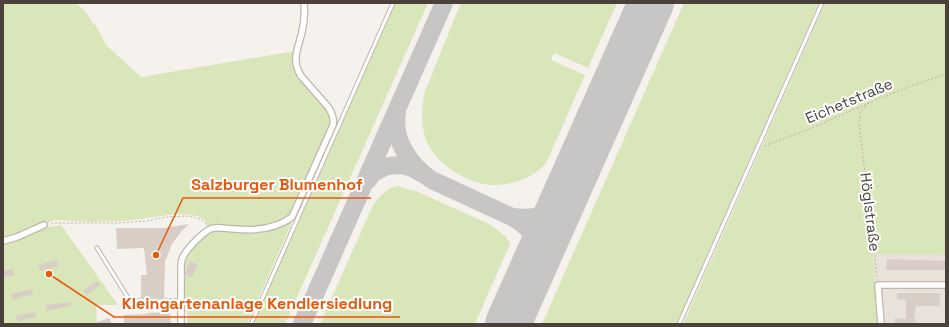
<svg xmlns="http://www.w3.org/2000/svg" width="949" height="327" viewBox="0 0 949 327" font-family="'Space Grotesk',sans-serif">
  <rect width="100%" height="100%" fill="#f5f1ed"/>
  <path fill="#e9e2db" d="M 873,254 L 946,255 L 946,324 L 878,324 Z"/>
  <path fill="#d9e6b9" d="M 3,3 L 76,3 L 86,12 L 92,22 L 96,26 L 106,45 L 141,77 L 295,51 L 293,60 L 294,66 L 297,73 L 325,105 L 332,121 L 291,215 L 293,220 L 247,324 L 187,324 L 187,306 L 184,297 L 184,262 L 187,255 L 198,242 L 208,233 L 206,221 L 197,216 L 191,215 L 176,214 L 125,221 L 90,222 L 56,220 L 37,226 L 18,235 L 3,239 Z
    M 395,3 L 428,3 L 285,324 L 253,324 Z
    M 461,3 L 617,3 L 588,68 L 554,53 L 551,60 L 585,75 C 575,97 566,118 557,139 C 553,146 550,158 545,164 C 531,180 504,188 484,184 C 465,181 440,165 430,148 C 420,130 421,110 425,91 Z
    M 684,3 L 819,3 L 677,324 L 542,324 Z
    M 825,3 L 946,3 L 946,255 L 873,254 L 878,324 L 683,324 Z
    M 398,186 L 418,192 L 489,224 L 504,235 L 509,241 L 510,244 L 475,324 L 320,324 L 372,207 C 378,198 386,188 398,186 Z
    M 61,225 L 118,305 L 96,305 L 97,324 L 3,324 L 3,242 L 43,228 Z"/>
  <g fill="none" stroke-linecap="round" stroke-linejoin="round">
    <path stroke="#c8c6c4" stroke-width="18" d="M 397,113 C 392,139 410,166 432,180 L 512,217 C 532,229 535,236 538,258
      M 368,180 C 370,177 373,173 377,171 C 391,162 408,164 421,173
      M 512,217 C 528,219 546,218 558,206 C 561,203 563,199 565,196
      M 302,324 L 444,3"/>
    <path stroke="#c8c6c4" stroke-width="46" d="M 508,324 L 651,3"/>
  </g>
  <path fill="#d9cec6" d="M 189,224 L 181,232 L 172,244 L 165,262 L 164,298 L 141,298 L 141,275 L 147,275 L 144,248 L 117,249 L 116,228 L 163,228 Z
    M 887,259 L 946,261 L 946,270 L 886,270 Z
    M 57,260 L 58,266 L 40,271 L 38,265 Z
    M 190,261 L 198,265 L 192,277 L 185,274 L 185,272 Z
    M 13,269 L 14,275 L 3,278 L 3,271 Z
    M 97,281 L 100,285 L 86,295 L 83,291 Z
    M 31,289 L 33,294 L 17,298 L 18,299 L 12,300 L 11,294 Z
    M 897,293 L 940,293 L 940,306 L 916,306 L 914,320 L 916,320 L 916,324 L 894,324 L 895,318 L 906,319 L 906,300 L 897,299 Z
    M 70,302 L 71,306 L 47,311 L 46,305 Z
    M 36,312 L 36,317 L 23,320 L 24,320 L 18,322 L 16,316 Z
    M 170,312 L 171,324 L 124,324 L 124,315 L 147,314 L 147,313 Z
    M 109,318 L 112,324 L 94,324 L 94,323 Z"/>
  <g fill="none" stroke-linecap="round" stroke-linejoin="round">
    <g stroke="#c0b7af" stroke-width="5">
      <path id="lane" d="M 97,248 L 130,301 L 181,301
        M 251,324 L 393,3
        M 679,324 L 822,3"/>
    </g>
    <g stroke="#c0b7af" stroke-width="8">
      <path id="street" d="M 3,241 L 17,237 L 44,225
        M 181,324 L 181,267 C 181,262 182,258 184,255 C 189,247 205,229 214,228 C 221,227 228,229 235,229 C 255,231 276,229 292,217 L 333,125 C 334,118 332,114 329,108 L 301,76 C 291,59 298,49 302,32 C 304,23 305,13 304,3
        M 881,324 L 878,285 L 946,285"/>
    </g>
    <path stroke="#c1b1a2" stroke-width="1" stroke-dasharray="2 2" stroke-linecap="butt" d="M 868,103 L 860,113 L 859,123 L 862,149 L 871,218 L 877,278
      M 764,146 L 807,130 L 869,103 L 911,86 L 946,74
      M 51,224 L 55,223 L 118,223 L 146,221 L 166,217 L 189,216 L 200,219 L 207,224"/>
    <use href="#lane" stroke="#fff" stroke-width="3"/>
    <use href="#street" stroke="#fff" stroke-width="5.5"/>
  </g>
  <g text-anchor="middle" stroke-width="4" stroke-linejoin="round" paint-order="stroke">
    <g font-size="15" fill="#49413a" stroke="#fff">
      <text transform="translate(849 101) rotate(-23)" y="5">Eichetstraße</text>
      <text transform="translate(870 212) rotate(83)" y="5">Höglstraße</text>
    </g>
  </g>
  <path fill="none" stroke="#e8590c" stroke-width="1.5" d="M156 255L183 198H371M49 274L114 317H400"/>
  <g fill="#e8590c" stroke="#fff" stroke-width="1.5">
    <circle cx="156" cy="255" r="4"/>
    <circle cx="49" cy="274" r="4"/>
  </g>
  <g font-size="16" text-anchor="middle" font-weight="bold" fill="#e8590c" stroke="#fff" stroke-width="4" stroke-linejoin="round" paint-order="stroke">
    <text x="277" y="190">Salzburger Blumenhof</text>
    <text x="257" y="309">Kleingartenanlage Kendlersiedlung</text>
  </g>
  <rect width="949" height="327" fill="none" stroke="#49413a" stroke-width="8"/>
</svg>
